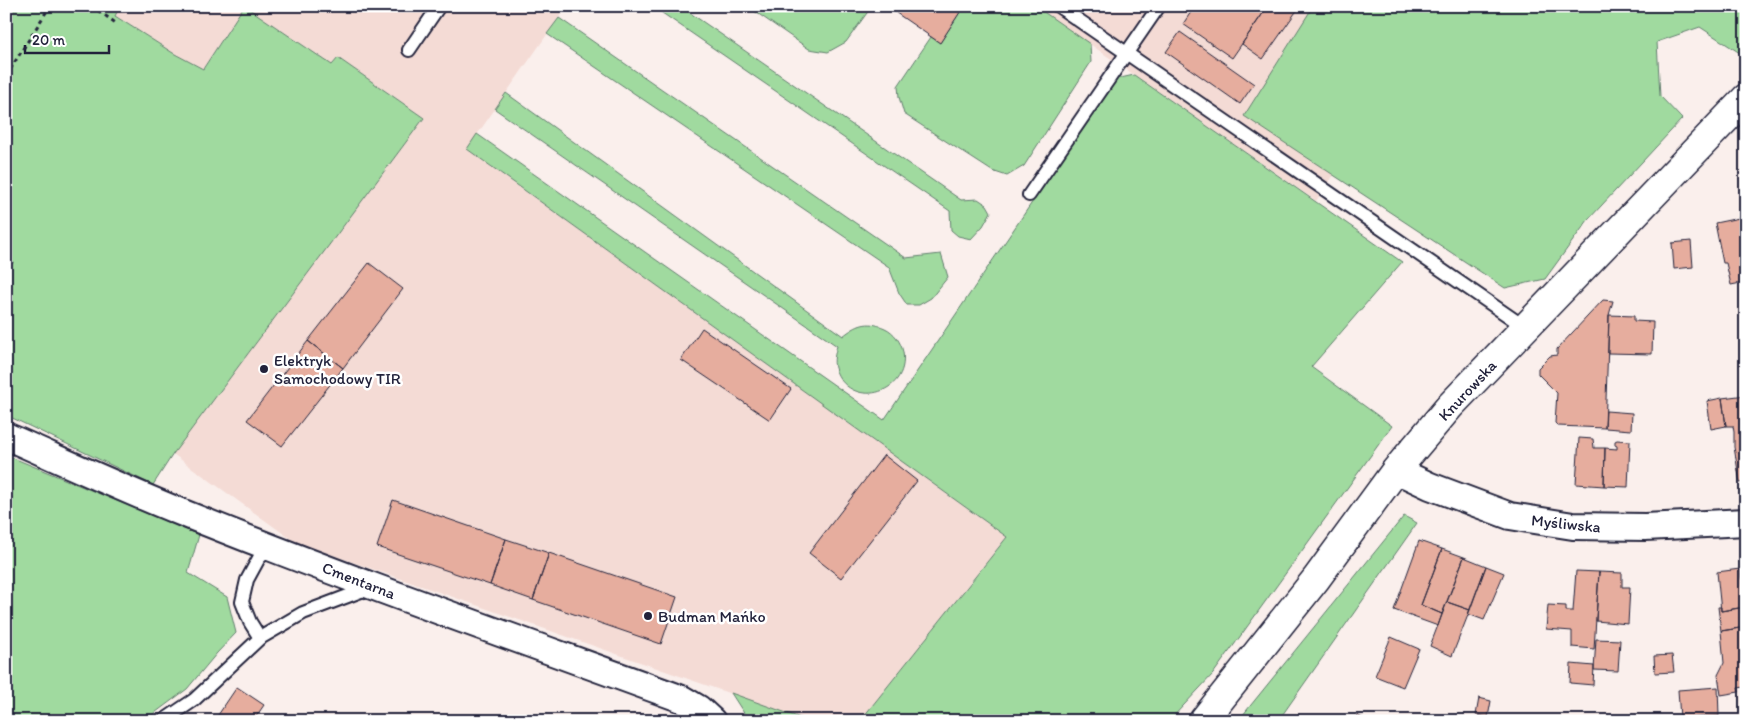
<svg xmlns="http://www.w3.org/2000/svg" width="1752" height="727" viewBox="0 0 1752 727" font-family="Itim,sans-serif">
  <rect width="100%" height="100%" fill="#faefec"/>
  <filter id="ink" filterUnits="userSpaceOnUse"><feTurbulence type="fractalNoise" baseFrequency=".02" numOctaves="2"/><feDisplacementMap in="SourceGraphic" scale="10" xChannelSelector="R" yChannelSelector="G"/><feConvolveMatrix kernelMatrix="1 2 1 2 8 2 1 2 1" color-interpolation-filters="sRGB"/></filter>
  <g filter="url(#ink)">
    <path fill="#f4dbd5" d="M 120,6 L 244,6 L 203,69 L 173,53 L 115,16 Z
      M 245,6 L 567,6 L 467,149 L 1007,537 L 860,721 L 809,721 L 295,542 L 173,454 L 424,118 L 338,58 L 332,65 Z
      M 1035,6 L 1449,6 L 1316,201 Z"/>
    <path fill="#a0da9f" stroke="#617e6d" d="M 6,6 L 120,6 L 115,16 L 173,53 L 203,69 L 244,6 L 245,6 L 332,65 L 338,58 L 424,118 L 173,454 L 153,485 L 6,415 Z
      M 652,6 L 680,6 L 961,200 L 978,199 L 987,205 L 991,212 L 983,226 L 971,239 L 958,236 L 951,230 L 950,211 Z
      M 747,6 L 872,6 L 846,42 L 828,52 L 809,49 Z
      M 964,6 L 1035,6 L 1090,44 L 1091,62 L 1024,166 L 1007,176 L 992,171 L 904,114 L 899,97 L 898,86 L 931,37 L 940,43 Z
      M 1311,6 L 1746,6 L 1746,57 L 1700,27 L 1657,42 L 1660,96 L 1682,119 L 1588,220 L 1545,279 L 1505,288 L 1244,116 L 1309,13 Z
      M 559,18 L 906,258 L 941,254 L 948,277 L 931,298 L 919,305 L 907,305 L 899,293 L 889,267 L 547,34 Z
      M 1134,75 L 1402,262 L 1311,367 L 1392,426 L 1213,674 L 1169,721 L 860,721 L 1007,537 L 467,149 L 477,134 L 884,420 L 1116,79 Z
      M 506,93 L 843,336 C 857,325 867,320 885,328 C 894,332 901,342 903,352 C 910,396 848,410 835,368 C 833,361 835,353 837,346 L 495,109 Z
      M 6,455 L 199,535 L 188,573 L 227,597 L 236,633 L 217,653 L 187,689 L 144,721 L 6,721 Z
      M 1404,516 L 1417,523 L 1278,721 L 1238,721 Z
      M 731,693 L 809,721 L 749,721 Z"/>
    <path fill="#e6ad9e" stroke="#22223b" d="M 886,6 L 964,6 L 940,43 Z
      M 1195,6 L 1268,6 L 1232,58 L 1183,24 Z
      M 1268,6 L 1300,6 L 1263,59 L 1242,44 Z
      M 1180,32 L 1254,84 L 1240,104 L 1166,52 Z
      M 1744,217 L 1746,227 L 1746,282 L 1731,285 L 1726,263 L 1723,263 L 1715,223 Z
      M 1691,241 L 1693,267 L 1674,269 L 1672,243 Z
      M 369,263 L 403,289 L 343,368 L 308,341 Z
      M 1603,300 L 1613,301 L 1609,315 L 1605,428 L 1558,426 L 1555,423 L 1557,393 L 1538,374 L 1538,368 L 1550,356 L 1557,355 L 1557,349 Z
      M 1609,315 L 1634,316 L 1634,321 L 1653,322 L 1652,354 L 1608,353 Z
      M 702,328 L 791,389 L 770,420 L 681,360 Z
      M 308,341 L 343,368 L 282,446 L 247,420 Z
      M 1746,395 L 1746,482 L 1740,483 L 1734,447 L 1734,432 L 1733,426 L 1726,426 L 1722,398 Z
      M 1722,398 L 1726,426 L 1711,429 L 1707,401 Z
      M 1606,411 L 1632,413 L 1631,430 L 1605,428 Z
      M 1579,438 L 1593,439 L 1594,448 L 1605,448 L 1604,486 L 1576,484 Z
      M 1617,440 L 1630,441 L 1628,487 L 1604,486 L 1605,448 L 1617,449 L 1617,446 L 1615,445 L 1615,441 Z
      M 884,455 L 917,481 L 841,578 L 809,553 Z
      M 393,500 L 506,539 L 490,585 L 377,547 Z
      M 506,539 L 549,553 L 533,600 L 490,585 Z
      M 1419,541 L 1442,549 L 1421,605 L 1442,614 L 1438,626 L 1394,610 Z
      M 1442,549 L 1464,557 L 1442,614 L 1421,605 Z
      M 549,553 L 677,597 L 661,644 L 533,600 Z
      M 1464,557 L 1486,566 L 1470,610 L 1447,602 Z
      M 1486,566 L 1504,573 L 1484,620 L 1468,614 Z
      M 1746,568 L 1746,607 L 1745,607 L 1740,569 Z
      M 1740,569 L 1745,607 L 1721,611 L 1717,572 Z
      M 1576,571 L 1599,572 L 1594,649 L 1572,647 L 1572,631 L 1546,629 L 1548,605 L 1566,606 L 1566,611 L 1573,611 Z
      M 1599,572 L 1622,573 L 1622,587 L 1630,587 L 1628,624 L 1596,621 Z
      M 1447,602 L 1470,610 L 1452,656 L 1430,646 Z
      M 1718,607 L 1721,607 L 1721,611 L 1745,607 L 1746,627 L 1721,631 Z
      M 1746,627 L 1746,695 L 1744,687 L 1738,688 L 1739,692 L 1721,695 L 1718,675 L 1724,663 L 1721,631 Z
      M 1391,637 L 1419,649 L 1403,687 L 1375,676 Z
      M 1596,639 L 1620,640 L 1618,671 L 1594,670 Z
      M 1672,655 L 1674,672 L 1655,673 L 1654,656 Z
      M 1571,664 L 1594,666 L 1593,685 L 1570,683 Z
      M 237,687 L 264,705 L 253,721 L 214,721 Z
      M 1718,687 L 1719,716 L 1680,718 L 1678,690 Z
      M 1479,698 L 1491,701 L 1488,717 L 1476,715 Z
      M 1357,715 L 1368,721 L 1354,721 Z"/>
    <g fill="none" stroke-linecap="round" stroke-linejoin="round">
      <g stroke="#22223b" stroke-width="16">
        <path id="lane" d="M 1058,6 L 1526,328
          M 409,50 L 439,6
          M 1029,195 L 1159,6
          M 260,638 L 250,622 L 242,602 L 247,580 L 259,558 L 271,547
          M 163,721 L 194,700 L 260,638 L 303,613 L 369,588"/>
      </g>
      <g stroke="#22223b" stroke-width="30">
        <path id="street" d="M 6,436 C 65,462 123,489 183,513 C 347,579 515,638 682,699 L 699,709 L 712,721
          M 1396,470 L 1430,486 L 1510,516 L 1573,526 L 1645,527 L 1746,522"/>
      </g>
      <g stroke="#22223b" stroke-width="31">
        <path id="secondary" d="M 1203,721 L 1316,579 L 1396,470 L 1450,406 L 1746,98"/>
      </g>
      <path stroke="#22223b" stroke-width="3" stroke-dasharray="4 4" stroke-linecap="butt" d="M 92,6 L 117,24
        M 6,76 L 50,6
        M 6,258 L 13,263"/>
      <use href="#lane" stroke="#fff" stroke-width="12"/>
      <use href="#street" stroke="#fff" stroke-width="26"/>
      <use href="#secondary" stroke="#fff" stroke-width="28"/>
    </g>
  </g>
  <g fill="#22223b" stroke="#fff" stroke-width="2">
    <circle cx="264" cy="369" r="5"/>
    <circle cx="648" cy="616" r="5"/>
  </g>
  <g text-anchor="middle" stroke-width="5" stroke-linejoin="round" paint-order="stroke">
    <g font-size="16" fill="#22223b" stroke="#fff" text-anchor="start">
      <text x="274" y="366">Elektryk<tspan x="274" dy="18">Samochodowy TIR</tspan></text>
      <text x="658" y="622">Budman Mańko</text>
    </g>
    <g font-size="16" fill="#22223b" stroke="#fff">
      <text transform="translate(1467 390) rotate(-47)" y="6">Knurowska</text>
      <text transform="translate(1566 523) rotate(6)" y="6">Myśliwska</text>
      <text transform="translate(359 580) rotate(21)" y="6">Cmentarna</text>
    </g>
  </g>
  <rect width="1752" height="727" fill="none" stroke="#fff" stroke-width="25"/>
  <rect x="12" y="12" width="1727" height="702" fill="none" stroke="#22223b" stroke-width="2" filter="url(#ink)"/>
  <path d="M25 45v8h84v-8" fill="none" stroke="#22223b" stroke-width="2.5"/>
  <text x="32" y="45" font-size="15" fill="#22223b" stroke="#ffffff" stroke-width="4" paint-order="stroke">20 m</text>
</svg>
